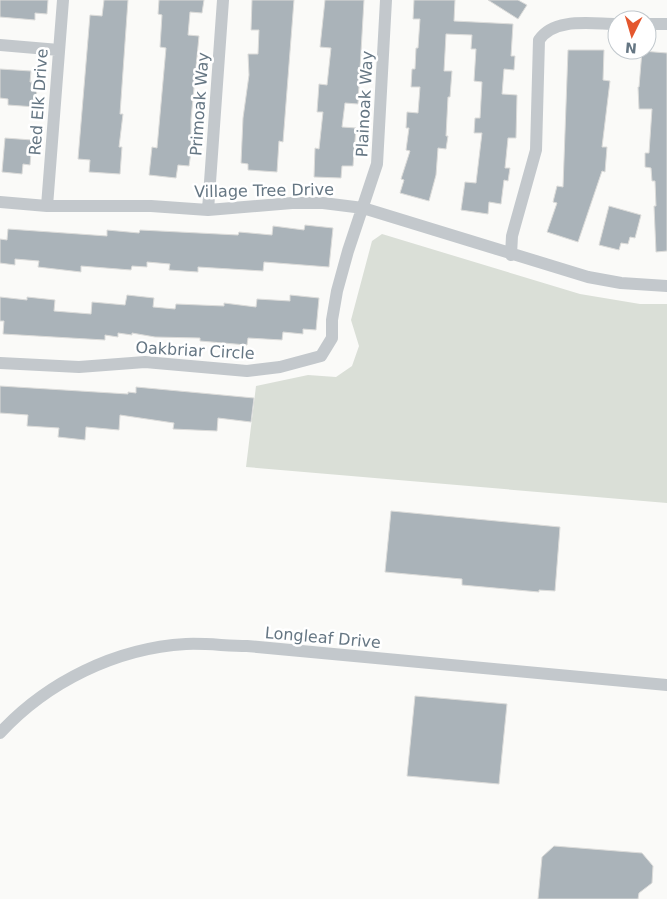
<svg xmlns="http://www.w3.org/2000/svg" width="667" height="899" viewBox="0 0 667 899" font-family="'DejaVu Sans',sans-serif">
  <rect width="100%" height="100%" fill="#fafaf8"/>
  <path fill="#dadfd7" d="M 382,234 L 580,294 L 640,304 L 667,304 L 667,503 L 246,467 L 256,386 L 308,375 L 336,377 L 352,366 L 359,346 L 351,320 L 372,241 Z"/>
  <path fill="#aab3b9" stroke="#dcdcda" d="M 0,0 L 48,0 L 47,14 L 35,13 L 35,20 L 0,17 Z
    M 104,0 L 128,0 L 120,114 L 123,114 L 119,147 L 122,147 L 120,174 L 89,172 L 90,160 L 78,159 L 90,15 L 102,16 Z
    M 159,0 L 204,0 L 202,13 L 190,12 L 188,35 L 199,36 L 191,119 L 191,152 L 189,166 L 178,165 L 176,178 L 149,175 L 152,147 L 157,148 L 166,48 L 160,47 L 162,15 L 158,14 Z
    M 252,0 L 294,0 L 283,142 L 279,141 L 277,172 L 248,170 L 248,164 L 241,163 L 243,118 L 249,75 L 248,54 L 258,54 L 259,30 L 251,30 Z
    M 325,0 L 364,0 L 358,104 L 345,103 L 342,127 L 356,128 L 353,166 L 342,166 L 341,178 L 314,177 L 315,148 L 319,149 L 323,112 L 317,112 L 319,84 L 327,85 L 331,48 L 320,47 Z
    M 414,0 L 455,0 L 454,21 L 513,24 L 511,56 L 515,56 L 514,70 L 504,69 L 502,94 L 517,95 L 516,138 L 508,138 L 505,168 L 510,168 L 508,181 L 504,180 L 501,204 L 489,202 L 488,214 L 461,210 L 465,182 L 476,183 L 482,133 L 474,133 L 475,118 L 480,118 L 482,82 L 474,81 L 476,49 L 471,49 L 472,35 L 446,34 L 444,71 L 452,71 L 450,97 L 448,97 L 446,136 L 448,136 L 446,149 L 438,148 L 436,175 L 429,201 L 400,193 L 404,180 L 401,179 L 410,151 L 406,150 L 409,128 L 406,128 L 407,112 L 418,113 L 420,87 L 411,87 L 412,69 L 415,69 L 416,48 L 418,48 L 420,19 L 413,19 Z
    M 488,0 L 518,0 L 527,5 L 518,19 Z
    M 568,50 L 604,50 L 603,80 L 610,81 L 602,147 L 607,147 L 605,172 L 602,171 L 578,242 L 547,232 L 557,203 L 553,202 L 557,186 L 563,187 Z
    M 642,51 L 667,53 L 667,251 L 656,252 L 654,206 L 656,206 L 655,181 L 652,181 L 651,168 L 645,167 L 645,153 L 649,153 L 652,109 L 639,109 L 638,87 L 639,87 Z
    M 0,69 L 31,71 L 30,82 L 37,82 L 36,107 L 8,105 L 8,99 L 0,98 Z
    M 5,138 L 32,140 L 30,165 L 23,164 L 22,174 L 2,172 Z
    M 609,206 L 641,215 L 635,238 L 630,237 L 628,244 L 621,243 L 619,250 L 599,245 Z
    M 305,225 L 333,228 L 329,267 L 264,262 L 263,271 L 198,267 L 198,272 L 169,270 L 170,264 L 147,262 L 147,267 L 132,266 L 131,270 L 81,266 L 81,272 L 38,267 L 39,261 L 15,259 L 15,265 L 0,263 L 0,239 L 7,240 L 8,229 L 107,236 L 107,230 L 139,233 L 140,230 L 238,235 L 239,232 L 272,235 L 273,226 L 304,230 Z
    M 127,295 L 154,298 L 153,307 L 175,309 L 176,304 L 224,306 L 224,303 L 256,307 L 257,299 L 290,301 L 290,295 L 319,298 L 316,330 L 303,329 L 303,334 L 283,332 L 282,340 L 248,338 L 247,345 L 200,341 L 200,338 L 155,337 L 132,333 L 132,335 L 118,333 L 118,337 L 105,335 L 105,340 L 3,334 L 4,321 L 0,321 L 0,297 L 27,300 L 27,297 L 55,300 L 54,311 L 91,314 L 92,302 L 125,305 Z
    M 0,386 L 128,394 L 128,392 L 136,393 L 136,387 L 254,398 L 251,422 L 218,418 L 217,431 L 173,429 L 174,423 L 120,415 L 119,430 L 86,427 L 85,440 L 58,437 L 59,428 L 27,426 L 28,415 L 0,413 Z
    M 391,511 L 560,527 L 555,591 L 539,590 L 539,592 L 462,585 L 462,579 L 385,572 Z
    M 415,696 L 507,704 L 499,784 L 407,776 Z
    M 554,846 L 642,853 L 653,866 L 652,883 L 639,893 L 638,899 L 538,899 L 542,857 Z"/>
  <g fill="none" stroke-linecap="round" stroke-linejoin="round">
    <path stroke="#c3c8cc" stroke-width="12" d="M 647,24 L 667,24
      M 0,45 L 59,50
      M 0,202 L 47,206 L 151,206 L 208,210 L 292,203 L 323,203 L 363,208 L 588,277 L 621,283 L 667,286
      M 47,206 L 63,0
      M 208,210 L 223,0
      M 511,255 L 512,236 L 536,150 L 539,40 C 554,17 592,24 617,24
      M 0,363 L 79,367 L 145,362 L 247,371 L 280,367 L 321,356 L 332,338 L 332,320 L 337,291 L 348,251 L 377,164 L 386,0
      M 0,733 C 47,682 116,648 186,644 C 206,643 227,646 247,646 L 667,685"/>
  </g>
  <g text-anchor="middle" stroke-width="5" stroke-linejoin="round" paint-order="stroke">
    <g font-size="16" fill="#657683" stroke="#fff">
      <text transform="translate(38 102) rotate(-86)" y="6">Red Elk Drive</text>
      <text transform="translate(199 104) rotate(-86)" y="6">Primoak Way</text>
      <text transform="translate(364 104) rotate(-87)" y="6">Plainoak Way</text>
      <text transform="translate(264 190) rotate(-1)" y="6">Village Tree Drive</text>
      <text transform="translate(195 350) rotate(3)" y="6">Oakbriar Circle</text>
      <text transform="translate(323 637) rotate(5)" y="6">Longleaf Drive</text>
    </g>
  </g>
  <g transform="translate(632 35) rotate(185)"><circle r="24" fill="#ffffff" stroke="#c1c8cd"/>
  <path d="M0-4L9 19L0 12L-9 19Z" fill="#e4572e"/>
  <text y="-8" font-size="14" font-weight="bold" text-anchor="middle" fill="#657683">N</text>
  </g>
</svg>
